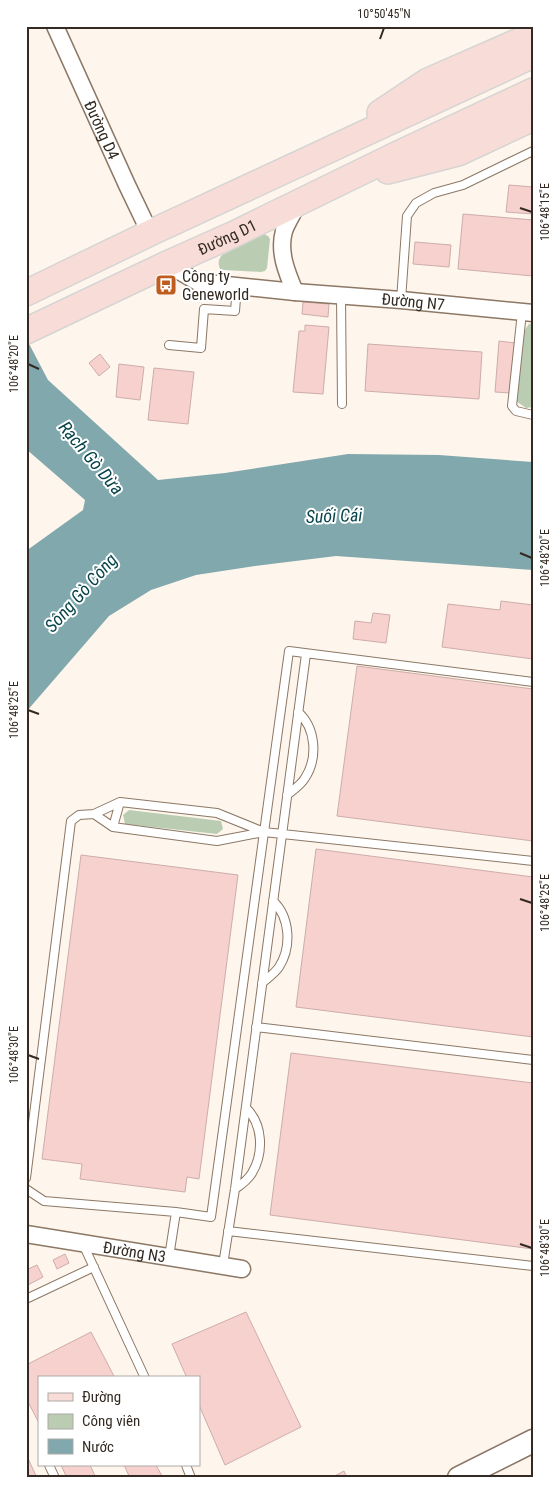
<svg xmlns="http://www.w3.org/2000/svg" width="559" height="1504" viewBox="0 0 559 1504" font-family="'Roboto Condensed',sans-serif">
  <rect width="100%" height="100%" fill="#fef5ec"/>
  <path fill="#bacdb2" d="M 264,234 L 268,236 L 270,239 L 267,268 L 265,271 L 261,272 L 224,270 L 220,269 C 218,263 218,260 222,255 Z
    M 533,323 L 533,407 L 526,408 L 516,401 L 524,331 L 529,324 Z
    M 129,810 L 221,821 L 223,829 L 217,834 L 125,824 L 123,815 Z"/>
  <path fill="#81a8ad" d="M 26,338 L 48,380 L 158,480 L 225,473 L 348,454 L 439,455 L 533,462 L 533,570 L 336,556 L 255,566 L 196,575 L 151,590 L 109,616 L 26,712 L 26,551 L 83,510 L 85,500 L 26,449 Z"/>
  <path fill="#f6d1cd" stroke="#cdadaa" d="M 509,185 L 533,187 L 533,214 L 506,212 Z
    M 463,214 L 533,220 L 533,276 L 458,269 Z
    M 415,242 L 451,245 L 449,267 L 413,264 Z
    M 303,302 L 329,304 L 328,317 L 302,314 Z
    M 305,325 L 329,327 L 323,394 L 293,392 L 299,331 L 305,331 Z
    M 499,341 L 515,343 L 511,393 L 495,392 Z
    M 368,344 L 482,352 L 479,399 L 365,391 Z
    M 100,354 L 110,367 L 99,376 L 89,363 Z
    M 119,364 L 144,367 L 140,400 L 116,397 Z
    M 154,368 L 194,372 L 188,424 L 148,420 Z
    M 501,601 L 533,605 L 533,659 L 442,647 L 448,604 L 500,610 Z
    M 373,613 L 390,615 L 386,643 L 353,639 L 355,621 L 371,623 Z
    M 357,666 L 533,689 L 533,841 L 337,816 Z
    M 316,849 L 533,877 L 533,1037 L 296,1007 Z
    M 81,855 L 238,875 L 199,1179 L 187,1177 L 185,1192 L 80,1179 L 82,1164 L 42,1159 Z
    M 291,1053 L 533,1083 L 533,1249 L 270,1215 Z
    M 65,1254 L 69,1263 L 57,1269 L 53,1260 Z
    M 37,1265 L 43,1277 L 26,1286 L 26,1270 Z
    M 246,1312 L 301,1427 L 225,1465 L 199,1405 L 199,1378 L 187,1378 L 172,1344 Z
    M 91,1332 L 115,1378 L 39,1378 L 39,1423 L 26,1398 L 26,1365 Z
    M 26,1454 L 37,1478 L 26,1478 Z
    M 61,1465 L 90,1465 L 96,1478 L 67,1478 Z
    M 124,1465 L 156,1465 L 163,1478 L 130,1478 Z
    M 344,1471 L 347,1478 L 331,1478 Z"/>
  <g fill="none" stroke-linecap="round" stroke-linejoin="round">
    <g stroke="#8c7865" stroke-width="10">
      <path id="lane" d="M 341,296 L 342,404
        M 401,300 L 407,216 L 416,203 L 434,193 L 463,185 L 533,151
        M 522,312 L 512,406 L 516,411 L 533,415
        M 169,345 L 201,348 L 204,309 L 235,311 L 237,286
        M 287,795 C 293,790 301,785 305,778 C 318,758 316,728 298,712
        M 94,814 L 113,827 L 217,841 L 264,832 L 533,861
        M 113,827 L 120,802
        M 262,983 C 268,978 275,973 279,967 C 292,947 290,917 273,901
        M 256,1027 L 533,1060
        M 26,1178 L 71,821 L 79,815 L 94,814 L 120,802 L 217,813 L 264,832
        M 26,1189 L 44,1201 L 176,1212 L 211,1217 L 289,651 L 533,682
        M 235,1189 C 241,1185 248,1180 252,1173 C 264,1153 263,1124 246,1108
        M 228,1231 L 533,1266
        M 83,1244 L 145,1378
        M 169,1257 L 176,1212
        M 223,1265 L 235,1189 L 306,654
        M 26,1299 L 94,1267
        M 49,1465 L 55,1478
        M 186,1465 L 191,1478"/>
    </g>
    <g stroke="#8c7865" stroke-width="19">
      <g id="street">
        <path id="s1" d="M 55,26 L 127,185 L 150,233"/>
        <path id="s2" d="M 167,264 L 198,282 L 295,292 L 401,300 L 533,313"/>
        <path d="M 295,292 C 287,273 278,252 284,231 C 287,222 294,212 298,203"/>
        <path id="s3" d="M 26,1234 L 242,1269"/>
      </g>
    </g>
    <g stroke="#8c7865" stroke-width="25">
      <path id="secondary" d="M 459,1478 L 533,1441"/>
    </g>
    <g stroke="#d6d5d3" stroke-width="28">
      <g id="primary">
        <path d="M 380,113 L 428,81 L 533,35"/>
        <path d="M 388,171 L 458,153 L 533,118"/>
        <path d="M 26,293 L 150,233 L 533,55"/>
        <path id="s4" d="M 26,331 L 167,264 L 232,235 L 400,153 L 533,91"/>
      </g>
    </g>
    <use href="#lane" stroke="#fff" stroke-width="8"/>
    <use href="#street" stroke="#fff" stroke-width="16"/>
    <use href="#secondary" stroke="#fff" stroke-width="22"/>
    <use href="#primary" stroke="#f8dcd7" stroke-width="25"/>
  </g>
  <path fill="none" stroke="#332b23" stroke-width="2" d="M 380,39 L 384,28M 520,208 L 532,212M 28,364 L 39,369M 520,553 L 532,558M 28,710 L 39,714M 520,899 L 532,903M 28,1055 L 39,1059M 520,1244 L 532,1248"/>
  <defs>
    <g id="bus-square" transform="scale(1.125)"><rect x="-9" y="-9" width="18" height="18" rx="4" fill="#be5d1e" stroke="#fff"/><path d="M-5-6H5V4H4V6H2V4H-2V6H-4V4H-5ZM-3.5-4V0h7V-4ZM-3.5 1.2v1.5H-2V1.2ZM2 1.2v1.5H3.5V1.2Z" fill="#fff"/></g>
  </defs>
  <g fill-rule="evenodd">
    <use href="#bus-square" x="166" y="285"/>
  </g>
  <g text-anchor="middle" stroke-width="4" stroke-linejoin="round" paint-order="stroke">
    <g font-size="16" fill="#332b23" stroke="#fff">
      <text dy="6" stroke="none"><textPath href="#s1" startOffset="114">Đường D4</textPath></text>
      <text dy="6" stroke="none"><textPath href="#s4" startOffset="222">Đường D1</textPath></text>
      <text dy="6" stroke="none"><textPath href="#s2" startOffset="252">Đường N7</textPath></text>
      <text dy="6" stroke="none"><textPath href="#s3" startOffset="110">Đường N3</textPath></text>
    </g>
    <g font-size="16" fill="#332b23" stroke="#fff" text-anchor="start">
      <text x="182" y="282">Công ty<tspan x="182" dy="18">Geneworld</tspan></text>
    </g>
    <g font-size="18" font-style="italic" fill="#07444b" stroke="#fff">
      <text transform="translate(91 458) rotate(50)" y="6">Rạch Gò Dừa</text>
      <text transform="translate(334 516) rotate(-2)" y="6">Suối Cái</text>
      <text transform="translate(81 593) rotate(-48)" y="6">Sông Gò Công</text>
    </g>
  </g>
  <rect width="559" height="1504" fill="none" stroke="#ffffff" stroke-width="55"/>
  <rect x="38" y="1376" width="162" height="90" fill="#ffffff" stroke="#adaaa7"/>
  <rect x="48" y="1393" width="25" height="8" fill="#f8dcd7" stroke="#adaaa7"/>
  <text x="82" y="1402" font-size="15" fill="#332b23">Đường</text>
  <rect x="48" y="1414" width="25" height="15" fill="#bacdb2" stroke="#adaaa7"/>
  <text x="82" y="1426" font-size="15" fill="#332b23">Công viên</text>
  <rect x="48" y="1439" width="25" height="15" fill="#81a8ad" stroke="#adaaa7"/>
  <text x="82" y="1452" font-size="15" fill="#332b23">Nước</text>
  <rect x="28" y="28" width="504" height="1448" fill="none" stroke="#332b23" stroke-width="2"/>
  <g font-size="12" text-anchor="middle" fill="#332b23">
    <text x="384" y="18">10°50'45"N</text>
    <text transform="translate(545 212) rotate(-90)" y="4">106°48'15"E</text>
    <text transform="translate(14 364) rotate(-90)" y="4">106°48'20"E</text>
    <text transform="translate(545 558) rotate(-90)" y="4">106°48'20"E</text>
    <text transform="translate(14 710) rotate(-90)" y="4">106°48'25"E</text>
    <text transform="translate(545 903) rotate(-90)" y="4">106°48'25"E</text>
    <text transform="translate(14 1055) rotate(-90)" y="4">106°48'30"E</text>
    <text transform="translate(545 1248) rotate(-90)" y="4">106°48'30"E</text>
  </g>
</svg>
